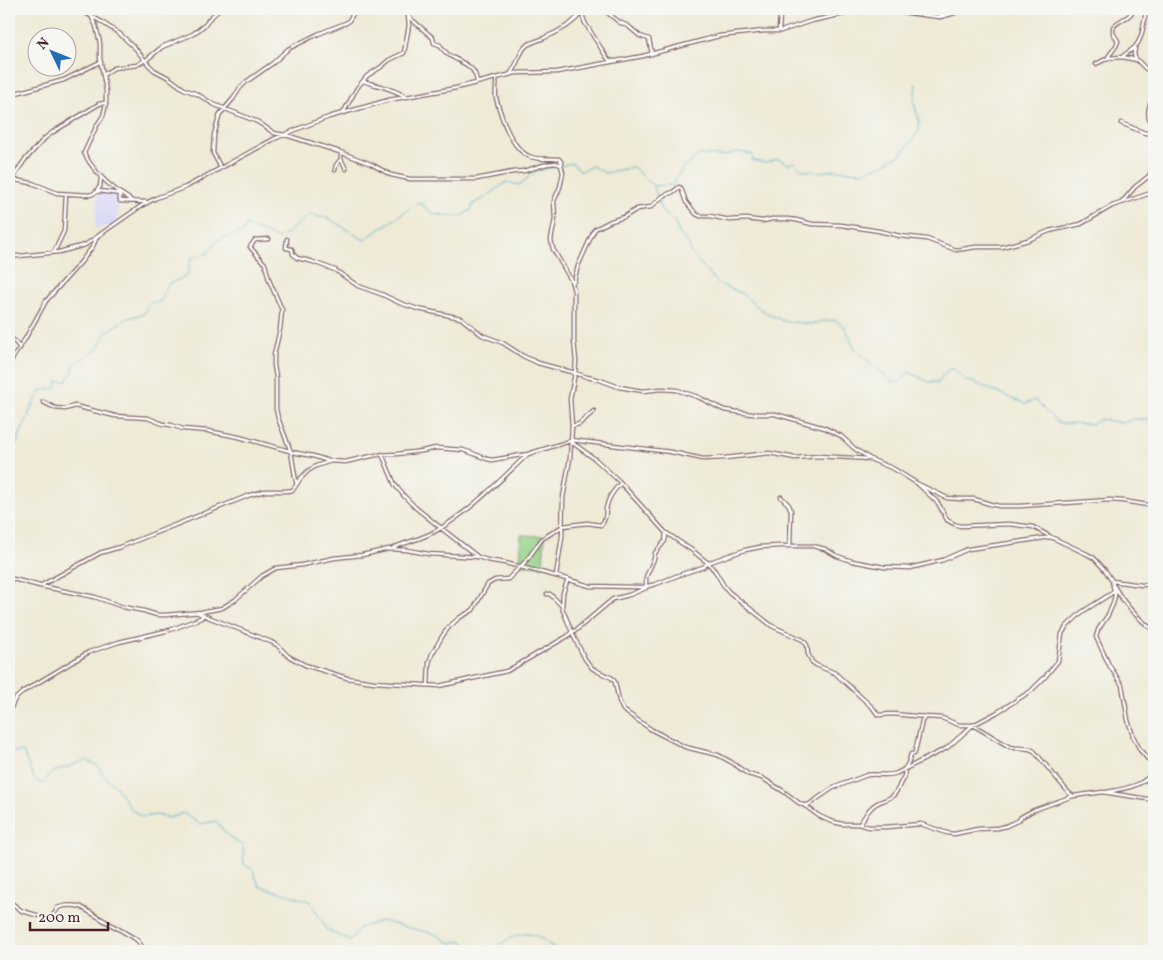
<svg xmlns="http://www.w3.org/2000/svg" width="1163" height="960" viewBox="0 0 1163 960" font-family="Vollkorn,serif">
  <rect width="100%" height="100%" fill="#f6f6f2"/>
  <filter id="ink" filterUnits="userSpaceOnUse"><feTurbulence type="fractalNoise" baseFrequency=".02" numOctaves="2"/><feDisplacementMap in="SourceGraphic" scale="10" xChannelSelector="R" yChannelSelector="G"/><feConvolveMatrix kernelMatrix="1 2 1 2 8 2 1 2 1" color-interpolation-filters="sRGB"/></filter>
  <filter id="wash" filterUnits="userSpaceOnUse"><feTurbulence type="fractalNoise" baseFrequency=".0096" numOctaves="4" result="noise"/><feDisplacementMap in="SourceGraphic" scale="20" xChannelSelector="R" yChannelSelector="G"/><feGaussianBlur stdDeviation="1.12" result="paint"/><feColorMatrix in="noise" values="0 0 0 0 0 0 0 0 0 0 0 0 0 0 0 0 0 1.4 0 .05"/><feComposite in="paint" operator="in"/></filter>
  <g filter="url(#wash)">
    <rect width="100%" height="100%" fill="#eeead6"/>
    <path fill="#d7d7f8" d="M 98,192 L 119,194 L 116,226 L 95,228 Z"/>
    <path fill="#93d086" stroke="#6e7858" d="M 521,535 L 545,536 L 543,566 L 520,565 Z"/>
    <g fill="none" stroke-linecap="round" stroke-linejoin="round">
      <path stroke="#42a8c2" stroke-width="1" d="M 336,9 L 337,11 L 340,11 L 342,10 L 345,16 L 348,17 L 350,10 L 355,13 L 356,16 L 359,16 L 363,12 L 367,15 L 376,17 L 378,14 L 384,15 L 387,13 L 387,11 L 390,9
        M 653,187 L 659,199 L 661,211 L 674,220 L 679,233 L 689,245 L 691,253 L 709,274 L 719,284 L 741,293 L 760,309 L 783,321 L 812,324 L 823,321 L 835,320 L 845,327 L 855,349 L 892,382 L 900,382 L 909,372 L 929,382 L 938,382 L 948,369 L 954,369 L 966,381 L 973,382 L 1025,404 L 1035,400 L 1058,423 L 1093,424 L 1100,419 L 1123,423 L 1133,419 L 1148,419 L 1154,424
        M 9,465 L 12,462 L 11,447 L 16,445 L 33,404 L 42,390 L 56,388 L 58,381 L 67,381 L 73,371 L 74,364 L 97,349 L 106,332 L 128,318 L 144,314 L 149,303 L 160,302 L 168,284 L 187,276 L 191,258 L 208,253 L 217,240 L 243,232 L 246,225 L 279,239 L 310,215 L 330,219 L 364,240 L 419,202 L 433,214 L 460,217 L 471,210 L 473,204 L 488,196 L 506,182 L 519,185 L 536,171 L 572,163 L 581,171 L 592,166 L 605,173 L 633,167 L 653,186 L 672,185 L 683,168 L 699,155 L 724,156 L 737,152 L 753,154 L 752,160 L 765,163 L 778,159 L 789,164 L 794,162 L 802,170 L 820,172 L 835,170 L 862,172 L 884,164 L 903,153 L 919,131 L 919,120 L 914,103 L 916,84
        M 9,745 L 15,752 L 23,752 L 34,779 L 43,784 L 51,773 L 86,760 L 98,766 L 103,774 L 116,787 L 132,810 L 143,817 L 156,815 L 170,818 L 183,813 L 200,824 L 216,821 L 228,836 L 243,846 L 244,864 L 253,870 L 259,886 L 310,901 L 327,930 L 350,941 L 360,928 L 381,921 L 435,934 L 450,943 L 461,941 L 476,950 L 489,951
        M 490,951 C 506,941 521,927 540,938 C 548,942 550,948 559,951
        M 591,951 L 595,950 L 597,951
        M 608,951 L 612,949 L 617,951"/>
    </g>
  </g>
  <g filter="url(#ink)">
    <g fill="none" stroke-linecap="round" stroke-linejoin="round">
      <g stroke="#836667" stroke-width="5">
        <path id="street" d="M 78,9 L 100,21 L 120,34 L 135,48 L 148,64 L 154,70 L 169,78 L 184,89 L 197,94 L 213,104 L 258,122 L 274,133 L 289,136 L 340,152 L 371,164 L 391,175 L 410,179 L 476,179 L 513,172 L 524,171 L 547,164 L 556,163 L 561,165 L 563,173 L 560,187 L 554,201 L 555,219 L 551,240 L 553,249 L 571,280 L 574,291 L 574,341 L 576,361 L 575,373 L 570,399 L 572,426 L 570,458 L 563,498 L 562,537 L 556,576
          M 404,9 L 410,18 L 433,38 L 434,43 L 440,45 C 447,60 470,61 475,74 C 476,77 477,80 477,82
          M 603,9 L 619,22 L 628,26 L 640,36 L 649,39 L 652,54
          M 1153,9 L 1154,9
          M 582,14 L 585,23 L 606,56 L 609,60 L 614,61
          M 940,16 L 948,9
          M 92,18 L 96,26 L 100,43 L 100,58 L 106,91 L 106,104 L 103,116 L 97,125 L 84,153 C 91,167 103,180 116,190 C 121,194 127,197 132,201
          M 779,31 L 780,14 L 784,9
          M 1135,48 L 1134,55 L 1136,59
          M 1108,57 L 1116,46 L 1118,41 L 1113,33 L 1113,27 C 1120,18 1129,20 1134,9
          M 1122,57 C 1126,53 1131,51 1135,47 C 1144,37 1143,21 1147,9
          M 145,61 L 162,47 L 193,34 L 206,24 L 208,20 L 220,9
          M 1096,64 L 1108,58 L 1122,57 L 1137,60 L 1146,69 L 1154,74
          M 510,74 C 518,65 519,52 526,46 C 531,42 538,41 544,38 C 556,33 578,22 582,10
          M 103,75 L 114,68 L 137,65 L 145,60
          M 496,78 C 497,84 495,91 496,98 C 501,116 511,150 531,157 C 540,160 550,158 559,159 L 562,163 L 561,165
          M 363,81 C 378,86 393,88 406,97
          M 9,95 L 64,80 L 100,62
          M 1154,97 C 1149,104 1147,110 1149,119 L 1154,122
          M 343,113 L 357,88 L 367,76 L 381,67 L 389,60 L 404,53 L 409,25 L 408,16
          M 1121,123 L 1145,133 L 1148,133 L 1154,129
          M 1154,135 L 1153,141 L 1154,147
          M 1154,157 L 1154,158
          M 341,159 L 346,169
          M 221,168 L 213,153 L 214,135 L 220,114 L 233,99 L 240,88 L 246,82 L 273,63 L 288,49 L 318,34 L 348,22 L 354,12 L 354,9
          M 335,170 L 336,165 L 341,159 L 341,153
          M 9,179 L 32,183 L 57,193 L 90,195 L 99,191 L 120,194 L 120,201 L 146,202
          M 13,180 L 18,170 L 24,161 L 45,138 L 53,132 L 99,104 L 104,103 L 106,104
          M 97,190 L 100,187 L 101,177
          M 1122,202 L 1135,187 L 1149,176 L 1154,164
          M 269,239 L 255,240 L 250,247 L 265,264 L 269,280 L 282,310 L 280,329 L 274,355 L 274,366 L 276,377 L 276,409 L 278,418 L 291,452 L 296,482
          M 287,239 L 286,248 L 292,249 L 293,254 L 297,258 L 310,261 L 335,270 L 358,286 L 381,294 L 400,303 L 418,309 L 461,318 L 482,335 L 503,343 L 523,356 L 538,363 L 575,373 L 587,377 L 600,380 L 619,387 L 643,391 L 661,389 L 677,390 L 698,397 L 724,410 L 752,414 L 775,414 L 825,428 L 841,436 L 855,449 L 869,458
          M 54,252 L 64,231 L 66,194
          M 9,257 L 59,252 L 85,245 L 141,206 L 156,198 L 186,187 L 274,139 L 300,128 L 329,117 L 389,100 L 456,88 L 516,73 L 557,72 L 643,56 L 719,36 L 764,31 L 781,31 L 811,21 L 853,12 L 888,10 L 915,14 L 940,17 L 955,13 L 964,9
          M 572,284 L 574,281 L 578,266 L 591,237 L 595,229 L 611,221 L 624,217 L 637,209 L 651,207 L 663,196 L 673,192 L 679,187 L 681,188 L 686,202 L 696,214 L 700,216 L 710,216 L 730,220 L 746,219 L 763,221 L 772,219 L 787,219 L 796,220 L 812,224 L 841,225 L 879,231 L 900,236 L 927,239 L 956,250 L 976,247 L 1002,247 L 1028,240 L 1049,231 L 1081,224 L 1112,206 L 1154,192
          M 9,335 L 20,348
          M 9,364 L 25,339 L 46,301 L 81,262 L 93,246 L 97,237
          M 43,402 L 55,408 L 65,409 L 75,406 L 115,416 L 148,418 L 163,424 L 171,425 L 183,429 L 208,431 L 239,437 L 297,453 L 313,456 L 329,461
          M 572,426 L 579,424 L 594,411
          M 571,440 L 671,452 L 703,459 L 725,458 L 769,453 L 795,458 L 818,456 L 870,459 L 894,469 L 918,484 L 938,503 L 947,520 L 954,524 L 960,526 L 1009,524 L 1033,527 L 1051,537 L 1087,554 L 1094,558 L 1105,570 L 1112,581 L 1115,595 L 1113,604 L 1108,615 L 1098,630 L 1096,637 L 1109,665 L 1122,685 L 1128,720 L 1133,736 L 1140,750 L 1152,764 L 1154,769 C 1147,786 1123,789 1107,792
          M 382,454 L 395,485 L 404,496 L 416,508 L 441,528 L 478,557
          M 918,484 L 947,498 L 961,499 L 974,499 L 990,504 L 999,506 L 1020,506 L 1110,500 L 1123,501 L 1154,506
          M 781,497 L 789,505 L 791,511 L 790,546
          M 393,548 C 407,542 421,539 434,532 C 469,513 498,482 527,455
          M 9,578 L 40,586 L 95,597 L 123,607 L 144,611 L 157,615 L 165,615 L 201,612 L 222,608 L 235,600 L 262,576 L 276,568 L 302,565 L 334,558 L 362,555 L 389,549 L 407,550 L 429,554 L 478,557 L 487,560 L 505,563 L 556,576 L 590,586 L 635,587 L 644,587 L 656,584 L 679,575 L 703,567 L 708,563 L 724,557 L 745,550 L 760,547 L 780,546 L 813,546 L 825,549 L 837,556 L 852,561 L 884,567 L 910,568 L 943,560 L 968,549 L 1051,537
          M 568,579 L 563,593 L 562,608 L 575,639 L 585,659 L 592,668 L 597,671 L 612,678 L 615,682 L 619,701 L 623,710 L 652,730 L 685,747 L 718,755 L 731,762 L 748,774 L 762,778 L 783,791 L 799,803 L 807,807 L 819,816 L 830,821 L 842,824 L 858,824 L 869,827 L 886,827 L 921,824 L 947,833 L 954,834 L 978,829 L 998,828 L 1006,826 L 1019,820 L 1021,817 L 1034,810 L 1073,796 L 1103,792 L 1154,800
          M 1112,581 L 1142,585 L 1154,584
          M 40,586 L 100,553 L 120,547 L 250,495 L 265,491 L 287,491 L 293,490 L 300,479 L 308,471 L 316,466 L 331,461 L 345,462 L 376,455 L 397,454 L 422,451 L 436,448 L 463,450 L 472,453 L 487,459 L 492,460 L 528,454 L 570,441 L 595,459 L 619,481 L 665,532 L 693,551 L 708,563 L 715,571 L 724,586 L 729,592 L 772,626 L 803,640 L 807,645 L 808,654 L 812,662 L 816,665 L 835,673 L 873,708 L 878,715 L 892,714 L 926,717 L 942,718 L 959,725 L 973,725 L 1008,746 C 1016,750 1026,746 1034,751 L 1069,793 L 1073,796
          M 646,586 L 646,577 L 654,559 L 655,553 L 665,541 L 666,534
          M 1114,586 C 1126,607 1136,616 1154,631
          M 547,594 L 550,594 L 562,606
          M 198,613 L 271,642 L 277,645 L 288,656 L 305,665 L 347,678 L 374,682 L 439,686 L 507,671 L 568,636 L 572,631 L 575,631 L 613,599 L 629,595 L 646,588
          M 428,685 L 429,663 L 432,654 L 443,635 L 449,627 L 459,618 L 473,610 L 485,589 L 488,584 L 495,580 L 508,579 L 526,561 L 542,539 L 563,526 L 587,523 L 601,525 C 608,517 604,514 607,505 C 609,496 614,490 620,484
          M 9,712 L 15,699 L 24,691 L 89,652 L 119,642 L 170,630 L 201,618 L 203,615
          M 805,805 L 808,805 L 833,788 L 867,775 C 877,773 887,777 897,773 L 947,748 L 973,725 L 996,713 L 1031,691 L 1045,677 L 1058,661 L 1062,634 L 1066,627 L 1082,612 L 1112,593 L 1114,590
          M 860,824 C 863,819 867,812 871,808 C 882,796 892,805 900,784 C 903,778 906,775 904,769 C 909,765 909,759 911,754 L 914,754 L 915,752 L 922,721 L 925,717
          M 9,901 L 22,911 L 47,918 L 52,916 L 57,910 L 57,908 C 65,905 73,905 81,907 L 134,938 L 138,941 L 145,951"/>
      </g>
      <use href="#street" stroke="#fff" stroke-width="2.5"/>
    </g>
  </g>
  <rect width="1163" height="960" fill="none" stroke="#f6f6f2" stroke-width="30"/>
  <g transform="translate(52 52) rotate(313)"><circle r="24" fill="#f6f6f2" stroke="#b1a0a2"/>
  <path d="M0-4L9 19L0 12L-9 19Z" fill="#1f6fb2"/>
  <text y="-8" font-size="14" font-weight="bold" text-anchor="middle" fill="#4a1f2b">N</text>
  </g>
  <path d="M30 922v8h78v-8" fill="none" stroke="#4a1f2b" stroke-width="2.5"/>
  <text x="38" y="922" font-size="15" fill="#4a1f2b" stroke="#f6f6f2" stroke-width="4" paint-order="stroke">200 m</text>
</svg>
